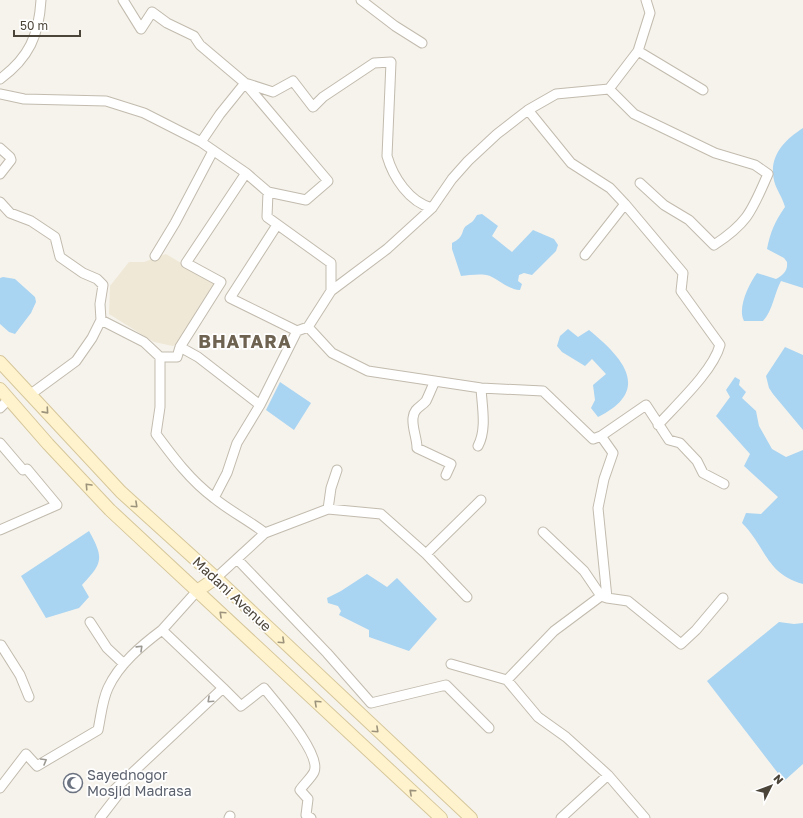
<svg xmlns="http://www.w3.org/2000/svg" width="803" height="818" viewBox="0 0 803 818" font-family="'Golos Text',sans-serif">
  <rect width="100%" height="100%" fill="#f6f3ec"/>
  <path fill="#efe8d6" d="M 166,254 L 216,284 L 178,343 L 173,346 L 154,342 L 109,314 L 110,286 L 129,262 L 144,262 Z"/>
  <path fill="#a9d4f2" d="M 803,128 L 803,288 L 781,281 C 774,294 773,310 763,321 L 744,321 C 737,308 749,284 757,273 L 776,279 C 783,275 788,271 787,262 L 784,258 L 767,249 C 770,233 775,221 785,207 C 783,199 778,192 775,184 C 767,158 783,141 803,128 Z
    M 482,214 L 498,226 L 492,236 L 512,252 L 533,230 L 554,239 L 558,245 L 556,251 L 532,275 L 524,273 L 519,275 L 518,281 L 522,284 L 520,290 C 509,290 499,280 490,276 C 482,273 470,275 461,276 L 452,249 L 452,243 C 465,237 461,230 466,226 C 473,221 472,223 477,215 Z
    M 3,277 L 15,279 L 35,297 L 36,302 L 31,313 L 15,334 L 9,332 L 0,324 L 0,278 Z
    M 568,329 L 578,337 L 589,330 C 622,357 653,390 598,417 L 591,408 L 595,400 L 593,385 L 606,374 L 592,359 L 585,366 L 562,352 L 557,346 L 560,336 Z
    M 785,347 L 803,355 L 803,430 L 773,394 L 769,388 L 766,376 Z
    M 735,377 L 740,380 L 739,385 L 746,392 L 742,398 L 756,411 L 759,426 L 772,449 L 786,457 L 803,450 L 803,584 C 766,574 766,547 742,523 L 746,513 L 761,514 L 778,497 L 744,466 L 750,454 L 716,416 L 730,397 L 726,390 Z
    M 280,382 L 311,403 L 294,430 L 266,410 Z
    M 89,531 C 104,558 103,563 82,585 L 89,597 L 79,608 L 46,618 L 21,576 Z
    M 367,574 L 387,587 L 397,578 L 437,619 L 409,651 L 369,637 L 369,630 L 339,615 L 341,611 L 338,606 L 328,603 L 327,598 L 341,591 Z
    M 779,622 L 794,624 L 803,623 L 803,764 L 784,781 L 707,681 Z"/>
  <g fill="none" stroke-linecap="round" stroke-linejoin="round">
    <g stroke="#c2bbae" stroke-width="11">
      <path id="minor" d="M 361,0 L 395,26 L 422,43
        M 638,51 L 703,90
        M 0,79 C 29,58 39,35 41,0
        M 609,89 L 634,114 L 715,153 L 755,165 L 768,174 C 752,210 749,222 714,245 L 689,220 L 664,205 L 640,183
        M 0,94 L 24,99 L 106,101 L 144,113 L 201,142 L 246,173 L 268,192 L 306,200 L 328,181 L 245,83 L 200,45 L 194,36 L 167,23 L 152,12 L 141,29 L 123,0
        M 528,110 L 571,163 L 610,188 L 625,204
        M 201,142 L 220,114 L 245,83 L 273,92 L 293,81 L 313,107 L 323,97 L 374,63 L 391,62 L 387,156 C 393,177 409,202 432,208
        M 0,148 L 10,157 L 11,160 L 0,174
        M 0,202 L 10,213 L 31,221 L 55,237 L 60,257 L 83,273 L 97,279 L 103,285 L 100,304 L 101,320 L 144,342 L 160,357 L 160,407 L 156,434 C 173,457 190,480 214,498 C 230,511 248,520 265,533 L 328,509 L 381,514 L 426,554 L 467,597
        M 277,225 L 230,298 L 297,331
        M 585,255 L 625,204 L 683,273 L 681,291 L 720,345 C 713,371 677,404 658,425
        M 155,256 L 175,223 L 213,151
        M 331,291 L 387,249 L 432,208 L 452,179 L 468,161 L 497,134 L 528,110 L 556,94 L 609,89 L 638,51 L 650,13 L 646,0
        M 308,327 L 332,353 L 368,371 L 481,388 L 543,391 L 593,439 L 601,436 L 613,453 L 604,479 L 598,508 L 607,598 L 628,601 L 681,644 L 696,630 L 723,598
        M 180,347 L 198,357 L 260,405
        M 160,357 L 177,357 L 180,347 L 221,282 L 186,263 L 246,173
        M 435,381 C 432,387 429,395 426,401 C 421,407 414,408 413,418 C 412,428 417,438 417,448 L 451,464 L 446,475
        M 31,394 L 76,361 L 92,338 L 101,320
        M 0,408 L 9,399
        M 601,436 L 646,405 L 669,440 L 680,443 L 697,461 L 703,473 L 724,484
        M 0,443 L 23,470 L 27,469 L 57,505 L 0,530
        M 478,446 C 487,429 482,407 481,388
        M 214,498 L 227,473 L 237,443 L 260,405 L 297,331 L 308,327 L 331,291 L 331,263 L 267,217 L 268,192
        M 328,509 L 331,488 L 337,470
        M 543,532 L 584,571 L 601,596
        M 426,554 L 481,500
        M 237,559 L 327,653 L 371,703 L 446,685 L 489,728
        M 216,578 L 265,533
        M 90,622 L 107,648 L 124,664
        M 162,630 L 197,591
        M 0,646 L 1,645 L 20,675 L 29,697
        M 451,664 L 507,680 L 538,717 L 566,737 L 608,775 L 561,818
        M 507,680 L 554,631 L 601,596 L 607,598
        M 223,688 L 241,706 L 264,688 C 276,703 322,754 314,772 C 311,778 304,784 300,790 L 308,799 L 306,815 L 311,818
        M 608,775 L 645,818
        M 0,788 L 26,754 L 37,766 L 98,730 C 101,716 102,701 108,688 C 119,664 142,645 162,630 L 223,688 L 114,790 L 117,796 L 100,818
        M 229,818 L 230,816"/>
    </g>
    <g stroke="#d6c79b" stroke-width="14">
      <path id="secondary" d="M 0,362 L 121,492 L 216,578 L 471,818
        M 0,389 L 48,444 L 110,510 L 441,818
        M 197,591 L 216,578"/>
    </g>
    <use href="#minor" stroke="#fff" stroke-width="9"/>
    <use href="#secondary" stroke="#fff3cd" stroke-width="12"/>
  </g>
  <defs><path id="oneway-chevron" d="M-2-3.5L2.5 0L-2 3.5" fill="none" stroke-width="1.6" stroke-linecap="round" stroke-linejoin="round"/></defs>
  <g stroke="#9c937c">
    <use href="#oneway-chevron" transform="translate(46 411) rotate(48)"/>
    <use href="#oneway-chevron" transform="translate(88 486) rotate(-133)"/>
    <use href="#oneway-chevron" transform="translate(135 505) rotate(43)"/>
    <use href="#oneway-chevron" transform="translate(222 614) rotate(-137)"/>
    <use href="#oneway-chevron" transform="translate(282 641) rotate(43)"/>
    <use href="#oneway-chevron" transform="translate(317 703) rotate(-137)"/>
    <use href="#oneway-chevron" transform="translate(376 730) rotate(43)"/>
    <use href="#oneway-chevron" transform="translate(412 792) rotate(-138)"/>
  </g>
  <g stroke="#9c9892">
    <use href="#oneway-chevron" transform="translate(140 648) rotate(-44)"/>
    <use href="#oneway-chevron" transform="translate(210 700) rotate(137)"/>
    <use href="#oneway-chevron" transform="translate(44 761) rotate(-30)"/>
  </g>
  <defs>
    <g id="mosque-ring" transform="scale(1)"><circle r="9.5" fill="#fff" stroke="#6b7280" stroke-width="1.5"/><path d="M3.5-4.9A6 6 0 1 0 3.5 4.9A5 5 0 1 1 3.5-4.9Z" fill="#6b7280"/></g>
  </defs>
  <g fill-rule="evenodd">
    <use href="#mosque-ring" x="73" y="783"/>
  </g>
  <g text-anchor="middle" stroke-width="3.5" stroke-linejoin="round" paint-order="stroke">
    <g font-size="14" fill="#4b4439" stroke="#fff">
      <text transform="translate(232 594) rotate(43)" y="5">Madani Avenue</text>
    </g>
    <g font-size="14" fill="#5b616d" stroke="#fff" text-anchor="start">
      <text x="87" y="780">Sayednogor<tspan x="87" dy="16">Mosjid Madrasa</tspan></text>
    </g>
    <g font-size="18" font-weight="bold" letter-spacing="1" fill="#6e6250" stroke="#fff">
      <text x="245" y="348">BHATARA</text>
    </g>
  </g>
  <g transform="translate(771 786) rotate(48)" stroke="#ffffff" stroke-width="3" paint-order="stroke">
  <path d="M0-3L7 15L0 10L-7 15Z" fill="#4b4439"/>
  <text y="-6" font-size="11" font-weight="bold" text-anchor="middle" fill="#4b4439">N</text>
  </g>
  <path d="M14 30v6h66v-6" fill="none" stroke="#4b4439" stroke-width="2"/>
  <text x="20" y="30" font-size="12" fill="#4b4439" stroke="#ffffff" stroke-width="3" paint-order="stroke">50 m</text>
</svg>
